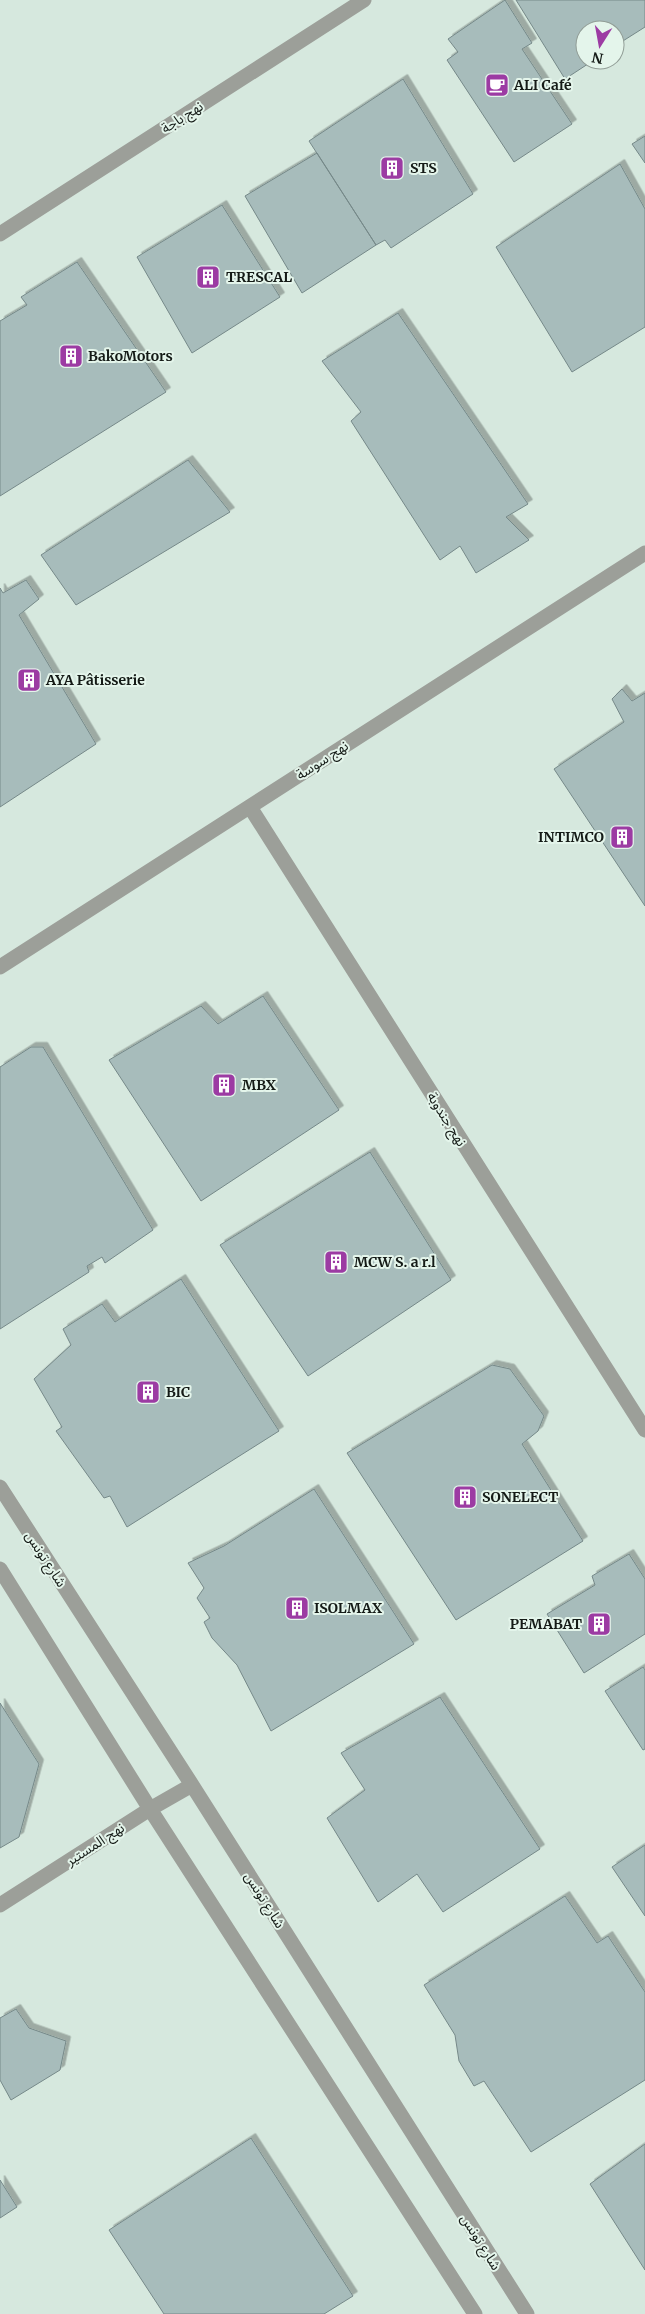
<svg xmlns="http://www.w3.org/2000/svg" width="645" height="2314" viewBox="0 0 645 2314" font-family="Merriweather,'Noto Sans Arabic',serif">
  <defs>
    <filter id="shadow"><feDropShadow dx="4.5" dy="-4.5" stdDeviation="0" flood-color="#0004"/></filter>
  </defs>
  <rect width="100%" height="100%" fill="#d6e8de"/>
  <path fill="#a7bcbb" stroke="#768989" filter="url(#shadow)" d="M 505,0 L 532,43 L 522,49 L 572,124 L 514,162 L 447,60 L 458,52 L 448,39 Z
    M 516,0 L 645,0 L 645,27 L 615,46 L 615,30 L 585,30 L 585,60 L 594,60 L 565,79 Z
    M 403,79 L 473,194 L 391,248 L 385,240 L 376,245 L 309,141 Z
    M 645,136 L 645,163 L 632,144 Z
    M 317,153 L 376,245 L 302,293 L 245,196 Z
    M 620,164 L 645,209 L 645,327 L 572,372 L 496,247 Z
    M 222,205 L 280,297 L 192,353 L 137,257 Z
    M 77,262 L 166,392 L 0,496 L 0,321 L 27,305 L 21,297 Z
    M 398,313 L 528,504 L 506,517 L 529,540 L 476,573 L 460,546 L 440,560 L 351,421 L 361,412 L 322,361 Z
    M 188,460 L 230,512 L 76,605 L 41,555 Z
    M 26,580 L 39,599 L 19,615 L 96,744 L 0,807 L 0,588 L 3,593 Z
    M 622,689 L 632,701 L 645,693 L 645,906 L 554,769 L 624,722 L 612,699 Z
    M 263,996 L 339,1110 L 201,1201 L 109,1060 L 201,1006 L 218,1024 Z
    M 31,1047 L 43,1047 L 153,1230 L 105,1263 L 102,1257 L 87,1266 L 89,1272 L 0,1329 L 0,1067 Z
    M 370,1152 L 451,1280 L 308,1376 L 220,1245 Z
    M 181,1279 L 279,1431 L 127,1527 L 110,1496 L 104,1498 L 56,1431 L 62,1427 L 34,1379 L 71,1345 L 63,1329 L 102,1304 L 115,1322 Z
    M 492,1365 L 510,1369 L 544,1416 L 538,1431 L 522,1444 L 583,1541 L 456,1620 L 347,1453 Z
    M 314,1489 L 414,1644 L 271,1731 L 237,1665 L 212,1638 L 204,1622 L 210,1618 L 197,1598 L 204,1588 L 188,1563 L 224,1546 Z
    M 629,1554 L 645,1579 L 645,1634 L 584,1673 L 547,1614 L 595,1585 L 592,1576 Z
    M 643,1667 L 645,1670 L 645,1749 L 643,1750 L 605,1691 Z
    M 440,1697 L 540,1849 L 443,1912 L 417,1874 L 378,1902 L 327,1818 L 365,1790 L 341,1753 Z
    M 0,1703 L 39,1764 L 19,1837 L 0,1848 Z
    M 645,1845 L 645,1916 L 612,1867 Z
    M 565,1896 L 597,1943 L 608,1936 L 645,1992 L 645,2080 L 531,2152 L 484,2081 L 474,2086 L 459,2061 L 455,2035 L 424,1985 Z
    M 16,2009 L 29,2028 L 66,2041 L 60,2070 L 11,2100 L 0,2080 L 0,2018 Z
    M 251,2138 L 353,2296 L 324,2314 L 164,2314 L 109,2230 Z
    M 645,2144 L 645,2270 L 590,2184 Z
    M 0,2180 L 17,2207 L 0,2218 Z"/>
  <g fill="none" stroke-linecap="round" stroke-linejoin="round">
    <path stroke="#9c9f99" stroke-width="15" d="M 0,234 L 364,0
      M 250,807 L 645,1430
      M 0,967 L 645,553
      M 0,1487 L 192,1785 L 527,2314
      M 0,1569 L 150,1809 L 475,2314
      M 0,1905 L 150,1809 L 192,1785"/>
  </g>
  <defs>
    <g id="cafe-square" transform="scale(1.25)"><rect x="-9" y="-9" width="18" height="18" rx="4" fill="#9c3ba3" stroke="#e4f5eb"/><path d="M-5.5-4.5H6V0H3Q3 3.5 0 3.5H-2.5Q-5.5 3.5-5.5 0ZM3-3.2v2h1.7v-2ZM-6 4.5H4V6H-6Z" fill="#fff"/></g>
    <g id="building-square" transform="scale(1.25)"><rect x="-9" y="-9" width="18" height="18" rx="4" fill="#9c3ba3" stroke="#e4f5eb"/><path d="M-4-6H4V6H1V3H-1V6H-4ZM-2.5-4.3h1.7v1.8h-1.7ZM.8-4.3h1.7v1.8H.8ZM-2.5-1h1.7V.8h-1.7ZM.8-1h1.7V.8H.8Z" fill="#fff"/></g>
  </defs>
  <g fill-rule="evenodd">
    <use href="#cafe-square" x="497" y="85"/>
    <use href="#building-square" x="392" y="168"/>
    <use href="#building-square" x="208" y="277"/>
    <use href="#building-square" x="71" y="356"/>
    <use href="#building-square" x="29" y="680"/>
    <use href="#building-square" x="622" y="837"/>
    <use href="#building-square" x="224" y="1085"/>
    <use href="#building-square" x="336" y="1262"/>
    <use href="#building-square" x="148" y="1392"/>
    <use href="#building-square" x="465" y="1497"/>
    <use href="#building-square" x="297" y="1608"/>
    <use href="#building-square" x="599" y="1624"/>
  </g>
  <g text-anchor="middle" stroke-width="4" stroke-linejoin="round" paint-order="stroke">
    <g font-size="14" font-weight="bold" fill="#141a16" stroke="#e4f5eb" text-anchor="start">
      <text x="514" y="90">ALI Café</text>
      <text x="410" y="173">STS</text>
      <text x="226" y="282">TRESCAL</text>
      <text x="88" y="361">BakoMotors</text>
      <text x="46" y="685">AYA Pâtisserie</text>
      <text x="604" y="842" text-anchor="end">INTIMCO</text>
      <text x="242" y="1090">MBX</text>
      <text x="354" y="1267">MCW S. a r.l</text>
      <text x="166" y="1397">BIC</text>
      <text x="482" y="1502">SONELECT</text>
      <text x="314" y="1613">ISOLMAX</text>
      <text x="582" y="1629" text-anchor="end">PEMABAT</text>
    </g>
    <g font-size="14" fill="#141a16" stroke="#e4f5eb">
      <text transform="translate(182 117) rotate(-33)" y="5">نهج باجة</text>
      <text transform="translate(322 760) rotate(-33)" y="5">نهج سوسة</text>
      <text transform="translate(447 1119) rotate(58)" y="5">نهج جندوبة</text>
      <text transform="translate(46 1559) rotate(57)" y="5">شارع تونس</text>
      <text transform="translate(95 1844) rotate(-33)" y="5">نهج المستير</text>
      <text transform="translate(265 1900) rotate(58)" y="5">شارع تونس</text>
      <text transform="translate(481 2242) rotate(58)" y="5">شارع تونس</text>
    </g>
  </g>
  <g transform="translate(600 45) rotate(191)"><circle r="24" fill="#e4f5eb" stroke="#919d96"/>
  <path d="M0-4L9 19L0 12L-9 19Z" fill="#9c3ba3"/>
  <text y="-8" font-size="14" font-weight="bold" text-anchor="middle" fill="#141a16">N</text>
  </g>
</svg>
